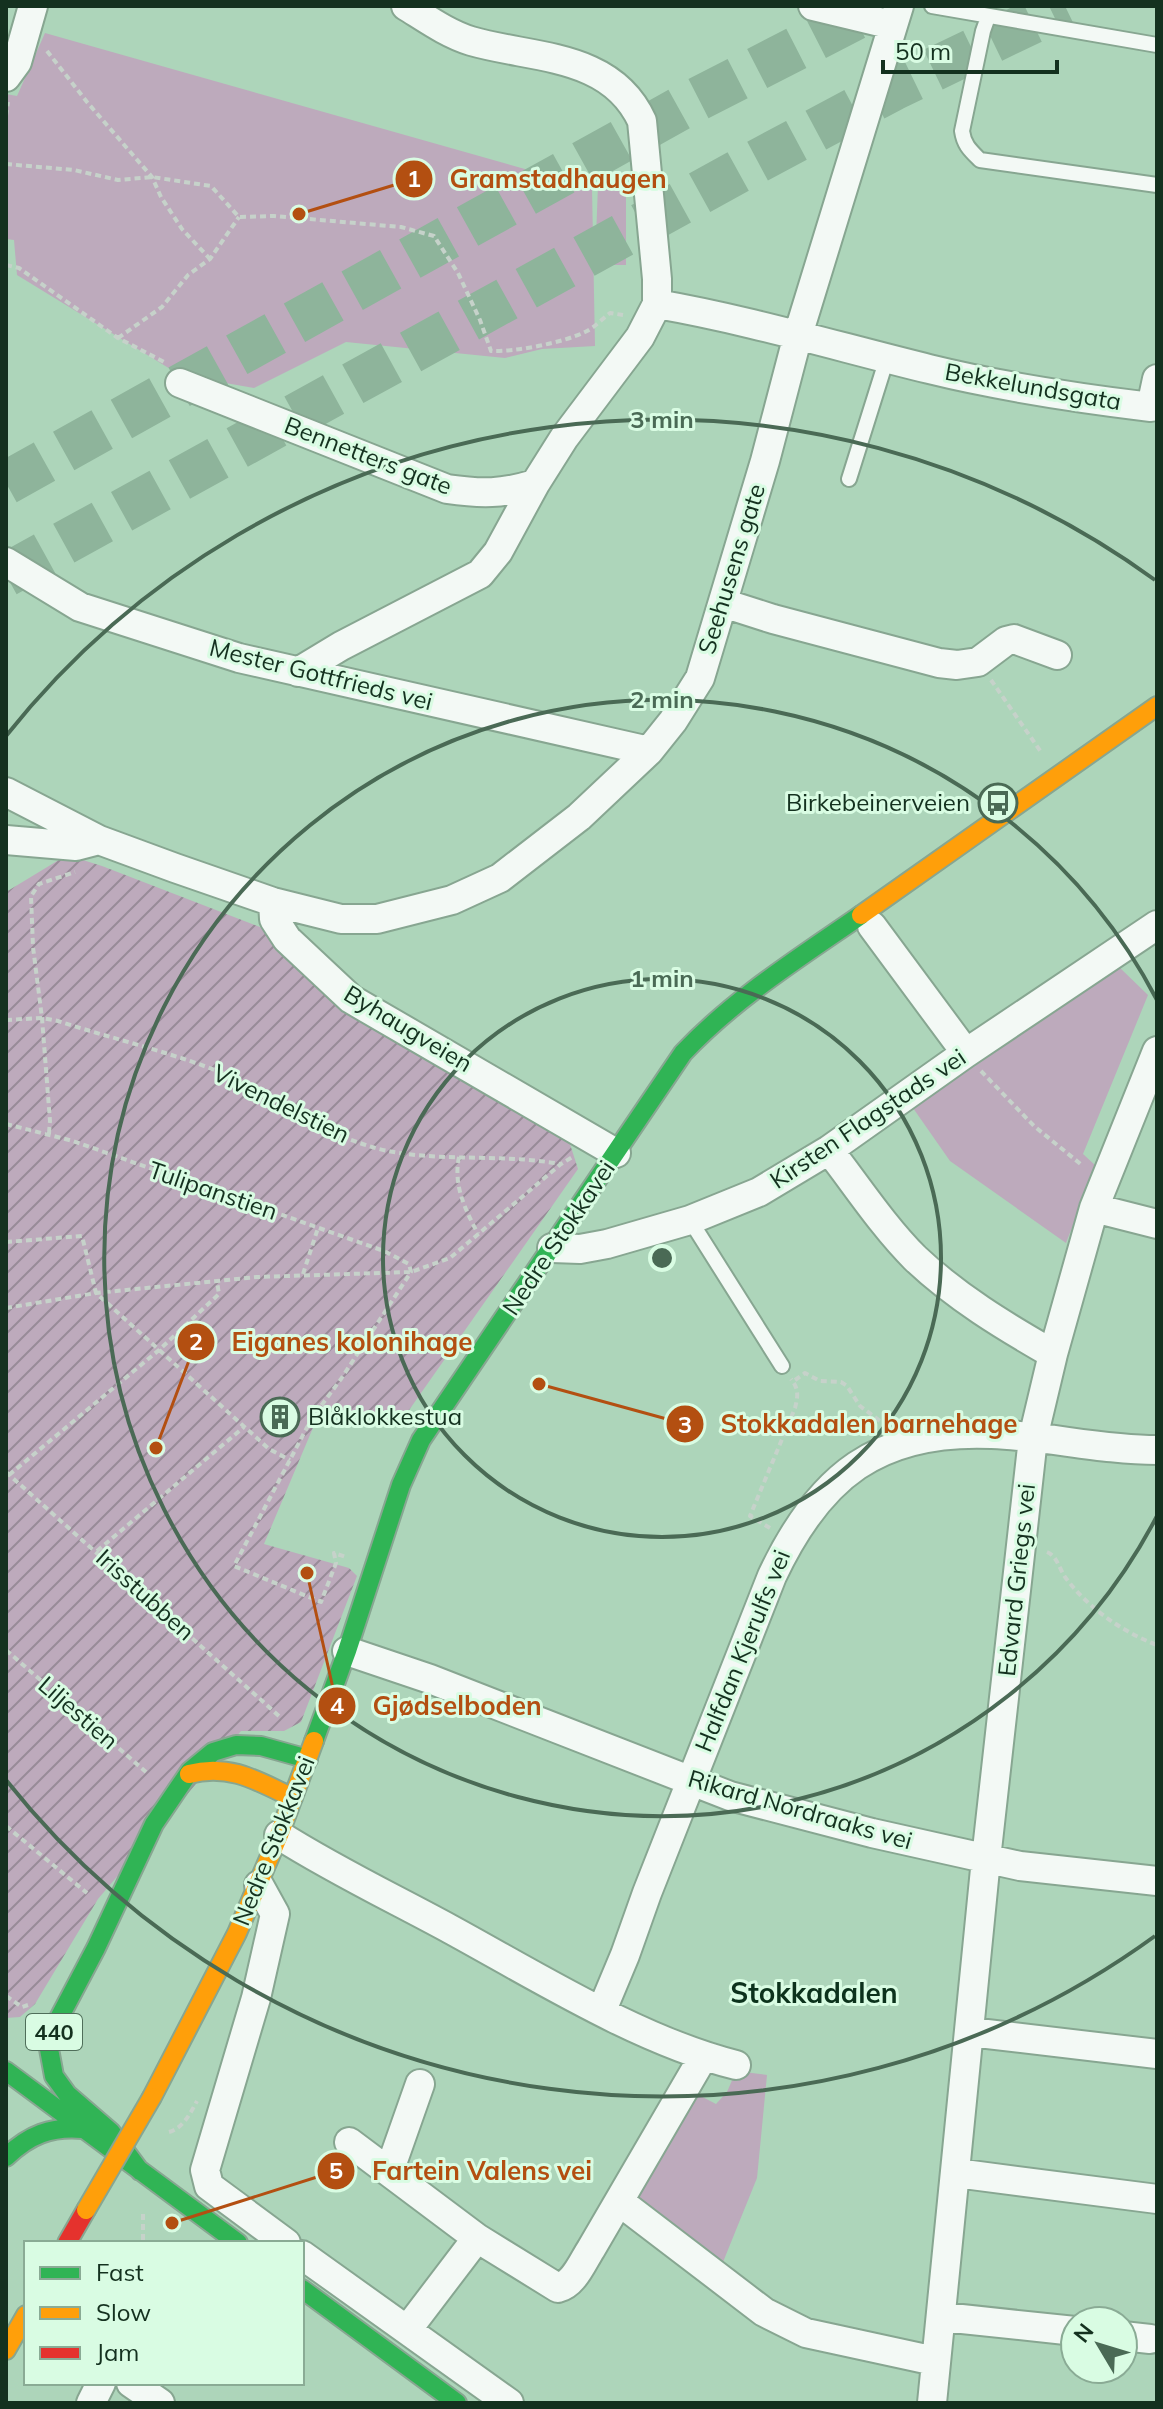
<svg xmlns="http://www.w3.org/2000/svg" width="1163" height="2409" viewBox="0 0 1163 2409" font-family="Mulish,sans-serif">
  <defs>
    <pattern id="garden-furrows" width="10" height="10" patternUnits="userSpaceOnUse" patternTransform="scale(2)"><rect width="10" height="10" fill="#bdaabc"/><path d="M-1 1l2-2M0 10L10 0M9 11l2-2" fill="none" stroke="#988b98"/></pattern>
  </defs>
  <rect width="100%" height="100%" fill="#add5ba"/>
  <path fill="#bdaabc" d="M 45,33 L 592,188 L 595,346 L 542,349 L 505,358 L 346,342 L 254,388 L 180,375 L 17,275 L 14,240 L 6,239 L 6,94 L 17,96 Z
    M 598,185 L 626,185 L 626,265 L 595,265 Z
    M 1118,966 L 1148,995 L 1083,1154 L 1096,1166 L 1066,1243 L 950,1161 L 913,1108 Z
    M 736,2071 L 767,2075 L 757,2178 L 721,2267 L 639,2208 L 636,2195 L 691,2091 L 716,2104 L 727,2092 Z"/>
  <path fill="url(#garden-furrows)" d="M 67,855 L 102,866 L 260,927 L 328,996 L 569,1141 L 578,1169 L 400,1423 L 329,1409 L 315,1423 L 264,1544 L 349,1568 L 357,1576 L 301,1722 L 284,1731 L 241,1731 L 98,1899 L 35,2004 L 20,2017 L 6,2018 L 6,892 Z"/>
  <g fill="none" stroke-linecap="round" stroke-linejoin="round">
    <path stroke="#8eb49b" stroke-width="44" stroke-dasharray="44 22" stroke-linecap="butt" d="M 6,483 L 690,103 L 879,6
      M 6,575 L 739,171 L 893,89 L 1065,6"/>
    <g stroke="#87a691" stroke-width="18">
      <path id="lane" d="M 932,6 L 1157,45
        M 988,17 L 983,31 L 962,131 C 964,145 970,150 980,160 L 1157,185
        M 849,479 L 887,358
        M 690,1220 L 782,1366"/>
    </g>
    <g stroke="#87a691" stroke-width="32">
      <path id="street" d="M 813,6 L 892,25
        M 6,77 L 17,62 L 33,6
        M 657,304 C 749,320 839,347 929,369 C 1002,387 1077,398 1151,407 L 1157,379
        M 180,383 L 447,489 C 482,494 502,494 535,484 L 564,438 L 640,337 L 657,304 L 657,279 L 642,121 C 611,53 533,59 471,41 C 448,34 427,19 406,6
        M 6,562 L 80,607 L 239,658 L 649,751
        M 723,603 L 773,619 L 939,663 L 957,665 L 978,662 L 1006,641 L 1014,639 L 1057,655
        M 298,672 L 341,646 L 480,574 L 498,552 L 535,484
        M 6,792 L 99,840 L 175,868 L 273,902 L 341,919 L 377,919 L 452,900 L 500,878 L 579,817 L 649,751 L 673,721 L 700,678 L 765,461 L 798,335 L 899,6
        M 6,840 L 76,846 L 99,840
        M 273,902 L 274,919 L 287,939 L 351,999 L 616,1153
        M 872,926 L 966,1053
        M 829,1150 C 857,1186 883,1226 915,1258 C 956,1297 1004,1326 1053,1354
        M 1094,1208 L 1157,1224
        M 552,1248 L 580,1249 L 607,1244 L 690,1220 L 759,1192 L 829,1150 L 966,1053 L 1157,925
        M 347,1651 L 430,1679 L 730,1796 L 872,1833 L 1020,1866 L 1157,1881
        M 279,1835 C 334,1870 393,1898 450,1929 C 538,1977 640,2041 736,2065
        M 259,1885 L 275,1914 L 256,1998 L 205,2170 L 209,2186 L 286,2243
        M 602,2010 L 625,1955 L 647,1893 L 772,1576 C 819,1476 878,1429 992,1434 C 1047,1436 1101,1450 1157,1450
        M 970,2032 L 1157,2054
        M 349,2142 L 477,2238 L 558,2288 C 574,2284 582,2263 591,2249 L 703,2057
        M 389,2172 L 420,2084
        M 956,2173 L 1157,2199
        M 620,2202 L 764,2312 L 806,2333 L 935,2361
        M 302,2255 L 509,2403
        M 943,2317 L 1075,2331
        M 407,2330 L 477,2238
        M 1123,2336 L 1150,2339
        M 131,2383 L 160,2403
        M 91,2403 L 101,2383
        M 932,2403 L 986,1859 L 1033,1438 L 1053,1354 L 1094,1208 L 1157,1051"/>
    </g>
    <g stroke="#87a691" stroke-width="22">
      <path id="fast" d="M 314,1741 L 347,1651 L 401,1485 L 421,1440 L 683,1053 C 735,998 799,958 861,915
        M 6,2071 L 238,2243
        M 6,2157 C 29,2135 51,2126 83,2129
        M 140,2171 L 111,2132 L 67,2094 L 54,2076 L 49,2049 L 57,2022 L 96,1948 L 154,1824 L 190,1771 L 213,1752 L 236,1745 L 261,1746 L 308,1759
        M 302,2289 L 457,2403"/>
    </g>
    <g stroke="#87a691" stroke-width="22">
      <path id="slow" d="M 861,915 L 1157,706
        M 189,1774 C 229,1763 258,1781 293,1798
        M 152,2097 L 237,1933 L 279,1835 L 314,1741
        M 6,2350 L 26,2315"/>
    </g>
    <g stroke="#87a691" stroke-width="22">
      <path id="jam" d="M 67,2243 L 86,2210"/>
    </g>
    <path stroke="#c6d2ca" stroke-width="4" stroke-dasharray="6 4" stroke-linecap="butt" d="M 47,51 L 87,102 L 152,177 L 161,197 L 182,229 L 210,259
      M 6,116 L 8,102
      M 6,164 L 74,170 L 118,180 L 152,177 L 211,186 L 239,217 L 274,216 L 401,227 L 434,236 L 458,273 L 480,320 L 491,351 C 515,352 562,343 585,332 C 594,328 602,319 610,313 L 623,315
      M 6,265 L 19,268 L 118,338 L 166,363
      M 118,338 L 162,307 L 188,275 L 210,259 L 239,217
      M 991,680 L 1041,752
      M 6,1020 L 42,1018 L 58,1021 C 116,1040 176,1053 232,1077 C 243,1082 253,1090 263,1096 C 300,1116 338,1138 379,1149 C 438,1163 501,1153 560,1164
      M 981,1071 L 1034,1126 L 1083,1166
      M 6,1124 L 73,1141 L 384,1251 L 409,1264 L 411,1272 L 341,1379 L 312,1418 L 234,1566 L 321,1602 L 336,1563 L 334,1553 L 346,1557
      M 49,1133 L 50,1121 L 42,1018 L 33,947 L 31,896 L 39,884 L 75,872
      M 459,1157 C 453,1185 465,1209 478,1234
      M 6,1242 L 82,1236 L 96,1293 L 269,1449 L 290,1460
      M 303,1274 L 318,1228
      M 6,1308 L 96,1293 L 257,1277 L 411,1272 L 450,1258 L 561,1164 L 574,1156
      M 795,1380 L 805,1373 L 820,1381 L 841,1382 L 847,1386 L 860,1406 L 884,1424
      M 6,1472 L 279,1716
      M 9,1475 L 159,1350 L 219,1294 L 217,1282
      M 770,1528 L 750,1516 L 795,1408 C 798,1396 799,1389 791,1379
      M 97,1551 L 244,1427
      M 1047,1552 C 1057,1556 1059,1568 1065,1577 C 1087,1607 1122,1632 1157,1645
      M 6,1650 L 146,1772
      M 6,1826 L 87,1893
      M 6,1996 L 22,2007 L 28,2005
      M 169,2132 C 183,2128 190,2114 197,2101
      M 143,2214 L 143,2243"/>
    <use href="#lane" stroke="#f3f9f5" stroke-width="14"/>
    <use href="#street" stroke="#f3f9f5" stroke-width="28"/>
    <use href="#fast" stroke="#30b455" stroke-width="18"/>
    <use href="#slow" stroke="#ff9f0a" stroke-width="18"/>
    <use href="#jam" stroke="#e5322d" stroke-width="18"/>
    <g stroke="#87a691" stroke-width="22" stroke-linecap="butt">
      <path id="slow-bridge" d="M 86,2210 L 152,2097"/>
    </g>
    <use href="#slow-bridge" stroke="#ff9f0a" stroke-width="18"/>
  </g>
  <g fill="none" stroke="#4a6a55" stroke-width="4">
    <circle cx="662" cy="1258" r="279"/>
    <path d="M1157 1516A558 558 0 1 1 1157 1000"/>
    <path d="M1155 1936A838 838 0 0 1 6 1780M6 736A838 838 0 0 1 1155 580"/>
  </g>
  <defs>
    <g id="bus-ring" transform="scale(2)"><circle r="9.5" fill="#d9fce3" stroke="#4a6a55" stroke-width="1.5"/><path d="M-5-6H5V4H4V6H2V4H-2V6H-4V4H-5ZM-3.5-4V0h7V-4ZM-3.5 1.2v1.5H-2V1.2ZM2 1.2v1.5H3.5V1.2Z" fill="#4a6a55"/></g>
    <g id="building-ring" transform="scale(2)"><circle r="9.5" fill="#d9fce3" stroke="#4a6a55" stroke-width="1.5"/><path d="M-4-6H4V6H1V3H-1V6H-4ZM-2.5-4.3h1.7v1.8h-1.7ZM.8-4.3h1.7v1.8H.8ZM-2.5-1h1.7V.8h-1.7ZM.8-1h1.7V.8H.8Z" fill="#4a6a55"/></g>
  </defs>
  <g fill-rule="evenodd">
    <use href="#bus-ring" x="998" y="803"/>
    <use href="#building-ring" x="280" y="1417"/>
  </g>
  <g text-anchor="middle" stroke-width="6" stroke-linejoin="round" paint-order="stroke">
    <rect fill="#d9fce3" stroke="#4f6e5a" stroke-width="2" x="26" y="2014" width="56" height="36" rx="6"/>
    <g font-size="22" font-weight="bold" fill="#14311f">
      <text x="54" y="2040">440</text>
    </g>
    <g font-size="24" fill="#14311f" stroke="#d9fce3">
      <text transform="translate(1033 387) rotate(10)" y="8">Bekkelundsgata</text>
      <text transform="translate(368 456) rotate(21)" y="8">Bennetters gate</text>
      <text transform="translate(732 569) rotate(-73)" y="8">Seehusens gate</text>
      <text transform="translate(321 675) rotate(14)" y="8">Mester Gottfrieds vei</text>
      <text transform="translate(408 1029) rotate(31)" y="8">Byhaugveien</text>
      <text transform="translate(281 1104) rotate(26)" y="8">Vivendelstien</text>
      <text transform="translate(868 1119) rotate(-34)" y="8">Kirsten Flagstads vei</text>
      <text transform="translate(213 1191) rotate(19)" y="8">Tulipanstien</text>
      <text transform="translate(559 1238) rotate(-56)" y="8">Nedre Stokkavei</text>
      <text transform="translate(1017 1580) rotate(-84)" y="8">Edvard Griegs vei</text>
      <text transform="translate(145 1595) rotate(42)" y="8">Irisstubben</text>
      <text transform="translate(743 1651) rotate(-68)" y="8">Halfdan Kjerulfs vei</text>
      <text transform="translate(78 1713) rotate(41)" y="8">Liljestien</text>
      <text transform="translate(800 1810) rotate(16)" y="8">Rikard Nordraaks vei</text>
      <text transform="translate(274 1841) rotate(-68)" y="8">Nedre Stokkavei</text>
    </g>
    <g font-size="24" fill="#14311f" stroke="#d9fce3" text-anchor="end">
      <text x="970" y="811">Birkebeinerveien</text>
      <text x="308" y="1425" text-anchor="start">Blåklokkestua</text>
    </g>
    <g font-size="28" font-weight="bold" fill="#0c321c" stroke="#d9fce3">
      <text x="814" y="2003">Stokkadalen</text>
    </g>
  </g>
  <circle cx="662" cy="1258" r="12" fill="#4a6a55" stroke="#d9fce3" stroke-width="4"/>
  <g font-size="24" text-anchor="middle" font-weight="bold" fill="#4a6a55" stroke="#d9fce3" stroke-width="6" stroke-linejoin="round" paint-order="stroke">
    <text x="662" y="428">3 min</text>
    <text x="662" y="708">2 min</text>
    <text x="662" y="987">1 min</text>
  </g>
  <path fill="none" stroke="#b34f11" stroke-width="3" d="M299 214L414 179M156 1448L196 1342M539 1384L685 1424M307 1573L337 1706M172 2223L336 2171"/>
  <g fill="#b34f11" stroke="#d9fce3" stroke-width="3">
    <circle cx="299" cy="214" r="8"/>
    <circle cx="156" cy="1448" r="8"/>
    <circle cx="539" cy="1384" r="8"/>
    <circle cx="307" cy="1573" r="8"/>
    <circle cx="172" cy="2223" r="8"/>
    <circle cx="414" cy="179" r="20"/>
    <circle cx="196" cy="1342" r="20"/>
    <circle cx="685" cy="1424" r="20"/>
    <circle cx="337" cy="1706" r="20"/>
    <circle cx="336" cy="2171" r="20"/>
  </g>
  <g font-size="24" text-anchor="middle" font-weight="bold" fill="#fff">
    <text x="414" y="187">1</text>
    <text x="196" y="1350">2</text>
    <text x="685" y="1433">3</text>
    <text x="337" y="1714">4</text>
    <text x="336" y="2179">5</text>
  </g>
  <g font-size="26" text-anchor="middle" font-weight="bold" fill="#b34f11" stroke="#d9fce3" stroke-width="6" stroke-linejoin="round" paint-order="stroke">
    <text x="558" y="188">Gramstadhaugen</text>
    <text x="352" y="1351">Eiganes kolonihage</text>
    <text x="869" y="1433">Stokkadalen barnehage</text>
    <text x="457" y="1715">Gjødselboden</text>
    <text x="482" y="2180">Fartein Valens vei</text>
  </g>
  <rect width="1163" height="2409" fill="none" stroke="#14311f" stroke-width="16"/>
  <rect x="24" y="2241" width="280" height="144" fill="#d9fce3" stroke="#8aab95" stroke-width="2"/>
  <rect x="40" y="2267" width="40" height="12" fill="#30b455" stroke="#8aab95" stroke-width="2"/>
  <text x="96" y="2281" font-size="24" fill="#14311f">Fast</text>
  <rect x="40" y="2307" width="40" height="12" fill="#ff9f0a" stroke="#8aab95" stroke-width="2"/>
  <text x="96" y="2321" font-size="24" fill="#14311f">Slow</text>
  <rect x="40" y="2347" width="40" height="12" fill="#e5322d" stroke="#8aab95" stroke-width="2"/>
  <text x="96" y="2361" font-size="24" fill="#14311f">Jam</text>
  <g transform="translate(1099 2345) rotate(308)"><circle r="38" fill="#d9fce3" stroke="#8aab95" stroke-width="2"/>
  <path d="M0-6L14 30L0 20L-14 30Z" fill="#4a6a55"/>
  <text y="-12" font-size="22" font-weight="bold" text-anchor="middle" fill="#14311f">N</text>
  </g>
  <path d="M883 60v12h174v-12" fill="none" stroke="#14311f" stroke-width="4"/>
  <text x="895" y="60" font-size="24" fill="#14311f" stroke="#d9fce3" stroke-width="6" paint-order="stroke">50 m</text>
</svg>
